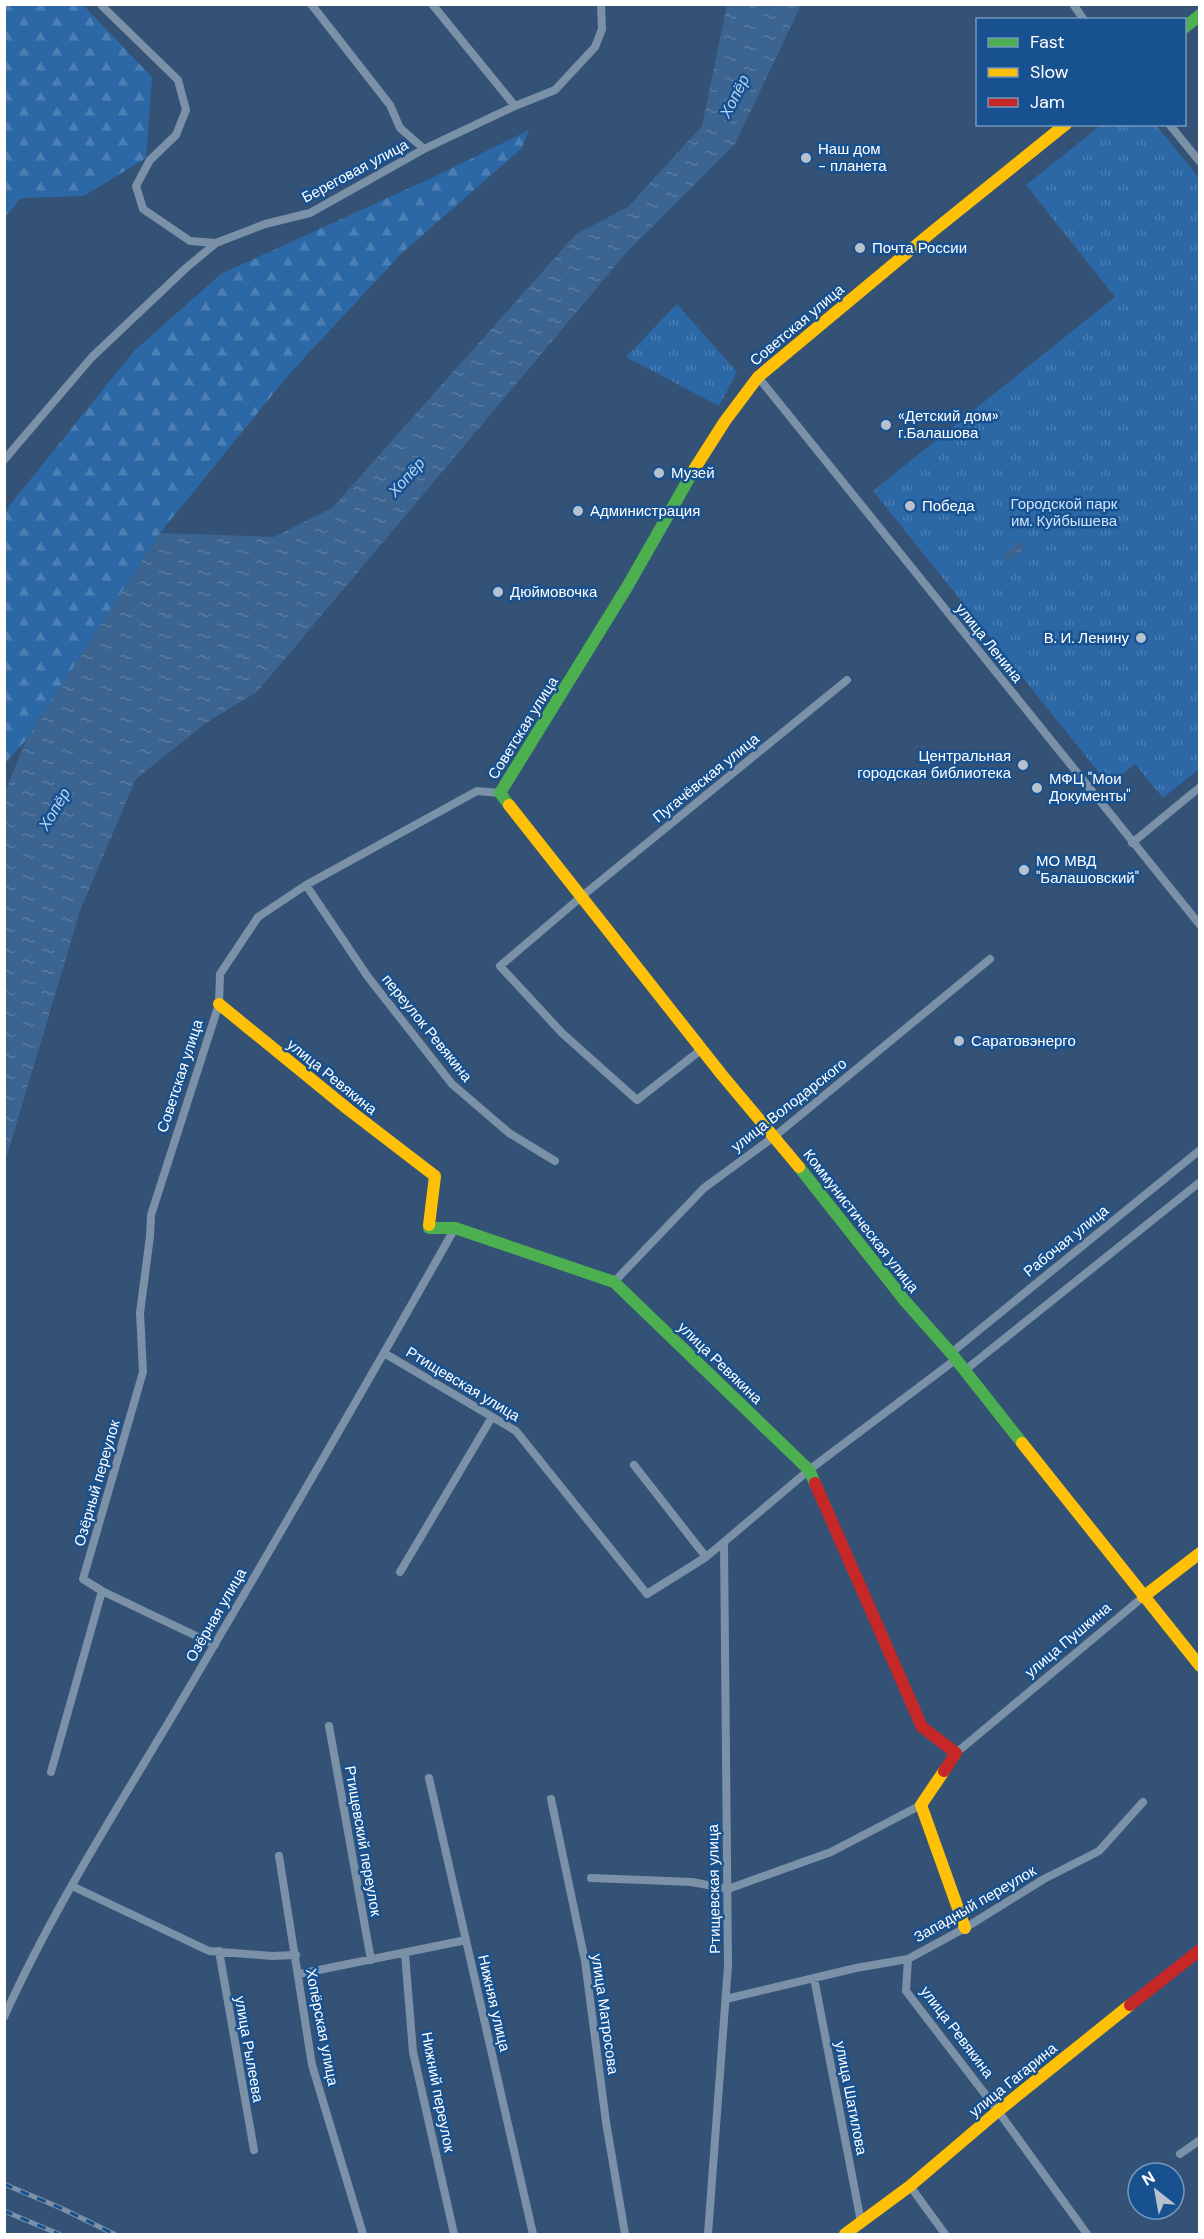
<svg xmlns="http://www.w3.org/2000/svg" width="1204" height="2239" viewBox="0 0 1204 2239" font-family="'DM Sans',sans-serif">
  <defs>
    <pattern id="forest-firs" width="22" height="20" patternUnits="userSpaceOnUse" patternTransform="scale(1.5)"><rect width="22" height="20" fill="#2c68a6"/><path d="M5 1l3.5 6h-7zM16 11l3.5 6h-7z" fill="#4c7fb3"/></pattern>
    <pattern id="park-tufts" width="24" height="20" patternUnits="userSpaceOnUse" patternTransform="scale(1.5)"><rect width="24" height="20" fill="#2c68a6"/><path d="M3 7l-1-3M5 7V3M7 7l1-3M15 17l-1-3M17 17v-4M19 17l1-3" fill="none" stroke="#4c7fb3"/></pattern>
    <pattern id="water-ripples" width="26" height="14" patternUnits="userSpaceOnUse" patternTransform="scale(1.5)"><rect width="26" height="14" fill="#3c6490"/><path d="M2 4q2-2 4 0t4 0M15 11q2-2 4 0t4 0" fill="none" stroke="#597ba1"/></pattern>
  </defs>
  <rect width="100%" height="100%" fill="#335275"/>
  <path fill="url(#forest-firs)" d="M 5,4 L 83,5 L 152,77 L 146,158 L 84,196 L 21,198 L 5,217 Z
    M 529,130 L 522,148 L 402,253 L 291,372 L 160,533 L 26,740 L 5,763 L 5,515 L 9,506 L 134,351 L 221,274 L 440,174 Z"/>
  <path fill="url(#park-tufts)" d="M 1101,125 L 1156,125 L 1199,178 L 1199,769 L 1163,798 L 1135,764 L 1109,785 L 873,491 L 1115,297 L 1026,185 Z
    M 677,304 L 737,372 L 719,406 L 626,357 Z"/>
  <path fill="url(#water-ripples)" d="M 727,5 L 801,5 L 735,144 L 627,252 L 257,692 L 207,722 L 136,779 L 81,908 L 5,1162 L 5,792 L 26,740 L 160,533 L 274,537 L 332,508 L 576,234 L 628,207 L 702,126 Z
    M 1020,540 L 1025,548 L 1008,561 L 1003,554 Z"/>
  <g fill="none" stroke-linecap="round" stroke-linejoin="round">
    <path stroke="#7b91a8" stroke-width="8" d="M 311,4 L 390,105 L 400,128 L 424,149
      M 432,4 L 515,106
      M 1073,4 L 1084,20
      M 102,6 L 178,80 L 186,110 L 176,135 L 150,160 L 136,186 L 143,209 L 190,241 L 216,243
      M 1169,124 L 1200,162
      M 758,377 L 1200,925
      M 4,460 L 92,357 L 186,268 L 216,243 L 265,224 L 310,213 L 424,149 L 515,106 L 555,90 L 595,47 L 602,29 L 601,4
      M 1132,843 L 1200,787
      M 306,885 L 368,977 L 452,1084 L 509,1133 L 555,1161
      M 702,1049 L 637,1100 L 562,1033 L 500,966 L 581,897 L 847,680
      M 614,1282 L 704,1188 L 775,1136 L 990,959
      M 384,1353 L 516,1431 L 647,1594 L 706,1557 L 724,1542
      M 951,1353 L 1200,1150
      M 964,1371 L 1200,1182
      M 634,1465 L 706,1557
      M 400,1572 L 492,1417
      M 102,1591 L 215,1645
      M 329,1726 L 371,1960
      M 956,1753 L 1143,1597
      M 51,1772 L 102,1591 L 83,1579 L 143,1372 L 140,1313 L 150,1236 L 151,1215 L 219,1004 L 220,974 L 258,917 L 306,885 L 477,791 L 500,793
      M 429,1778 L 533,2234
      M 551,1799 L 585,1961 L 606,2122 L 625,2234
      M 279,1856 L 312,2065 L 363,2234
      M 591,1878 L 692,1882 L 728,1889 L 831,1852 L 921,1805
      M 72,1886 L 209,1951 L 272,1956 L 296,1955
      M 219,1951 L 254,2150
      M 405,1954 L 413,2052 L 454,2234
      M 908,1959 L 906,1991 L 998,2111 L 1087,2234
      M 299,1974 L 466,1940
      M 814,1978 L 861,2222
      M 726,1999 L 856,1968 L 908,1959 L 965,1928 L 1044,1879 L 1099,1851 L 1143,1802
      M 4,2017 C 57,1900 128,1792 192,1683 C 281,1532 369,1380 455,1228
      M 1180,2154 L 1200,2140
      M 910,2186 L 945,2234
      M 708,2234 L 728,1966 L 724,1542 L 809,1470 L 955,1360"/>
    <path stroke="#4caf50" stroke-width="12" d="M 1184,28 L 1200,15
      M 509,805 L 500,793 L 627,587 L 695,468
      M 799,1167 L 905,1301 L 951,1353 L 1022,1443
      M 429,1225 L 429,1228 L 455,1228 L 614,1282 L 809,1470 L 815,1483"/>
    <path stroke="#ffc107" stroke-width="12" d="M 695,468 L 725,421 L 758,377 L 932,232 L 1066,124
      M 509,805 L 722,1075 L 799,1167
      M 219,1004 L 349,1110 L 435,1176 L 429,1225
      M 1022,1443 L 1200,1666
      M 1143,1597 L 1200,1553
      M 944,1771 L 921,1805 L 965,1928
      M 845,2234 L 910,2186 L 998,2111 L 1130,2005"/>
    <path stroke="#c62828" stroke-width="12" d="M 815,1483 L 922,1727 L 956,1753 L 944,1771
      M 1130,2005 L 1200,1950"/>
    <g stroke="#7c91a7" stroke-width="5">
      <path id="rail" d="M 4,2184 L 63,2209 L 114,2234
        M 4,2211 L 59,2234"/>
    </g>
    <use href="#rail" stroke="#185190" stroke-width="3" stroke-dasharray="9" stroke-linecap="butt"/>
  </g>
  <g fill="#b8c2cf" stroke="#185190" stroke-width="2">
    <circle cx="806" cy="158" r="6"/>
    <circle cx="860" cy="248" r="6"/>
    <circle cx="886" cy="425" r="6"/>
    <circle cx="659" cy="473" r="6"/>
    <circle cx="910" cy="506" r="6"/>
    <circle cx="578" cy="511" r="6"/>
    <circle cx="498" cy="592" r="6"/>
    <circle cx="1141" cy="638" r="6"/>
    <circle cx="1023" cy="765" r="6"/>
    <circle cx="1037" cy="788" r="6"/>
    <circle cx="1024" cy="870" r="6"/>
    <circle cx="959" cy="1041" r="6"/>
  </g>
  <g text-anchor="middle" stroke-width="5" stroke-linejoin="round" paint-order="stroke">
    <g font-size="15" fill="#fff" stroke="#185190" text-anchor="start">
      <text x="818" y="154">Наш дом<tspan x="818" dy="17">- планета</tspan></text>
      <text x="872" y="253">Почта России</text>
      <text x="898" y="421">«Детский дом»<tspan x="898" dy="17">г.Балашова</tspan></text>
      <text x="671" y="478">Музей</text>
      <text x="922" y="511">Победа</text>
      <text x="590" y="516">Администрация</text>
      <text x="510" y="597">Дюймовочка</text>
      <text x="1129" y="643" text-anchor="end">В. И. Ленину</text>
      <text x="1011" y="761" text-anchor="end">Центральная<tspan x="1011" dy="17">городская библиотека</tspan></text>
      <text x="1049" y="784">МФЦ "Мои<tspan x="1049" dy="17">Документы"</tspan></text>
      <text x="1036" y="866">МО МВД<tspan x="1036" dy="17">"Балашовский"</tspan></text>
      <text x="971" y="1046">Саратовэнерго</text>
    </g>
    <g font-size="15" fill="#fff" stroke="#185190">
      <text transform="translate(355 171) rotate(-28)" y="5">Береговая улица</text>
      <text transform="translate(797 325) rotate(-40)" y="5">Советская улица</text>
      <text transform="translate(989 643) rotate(51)" y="5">улица Ленина</text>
      <text transform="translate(523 728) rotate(-58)" y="5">Советская улица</text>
      <text transform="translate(706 778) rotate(-39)" y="5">Пугачёвская улица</text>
      <text transform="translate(427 1028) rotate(51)" y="5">переулок Ревякина</text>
      <text transform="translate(180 1076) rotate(-72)" y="5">Советская улица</text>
      <text transform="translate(332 1077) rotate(39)" y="5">улица Ревякина</text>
      <text transform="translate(789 1105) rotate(-38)" y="5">улица Володарского</text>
      <text transform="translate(861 1221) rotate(52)" y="5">Коммунистическая улица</text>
      <text transform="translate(1066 1241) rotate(-39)" y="5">Рабочая улица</text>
      <text transform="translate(720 1363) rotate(44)" y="5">улица Ревякина</text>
      <text transform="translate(463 1384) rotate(31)" y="5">Ртищевская улица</text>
      <text transform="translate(97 1483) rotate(-74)" y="5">Озёрный переулок</text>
      <text transform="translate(216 1615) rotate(-60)" y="5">Озёрная улица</text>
      <text transform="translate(1068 1640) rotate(-40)" y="5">улица Пушкина</text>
      <text transform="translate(363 1841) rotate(80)" y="5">Ртищевский переулок</text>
      <text transform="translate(714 1889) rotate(-91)" y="5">Ртищевская улица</text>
      <text transform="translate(975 1904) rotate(-30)" y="5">Западный переулок</text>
      <text transform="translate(494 2003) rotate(77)" y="5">Нижняя улица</text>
      <text transform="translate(605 2014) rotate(82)" y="5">улица Матросова</text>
      <text transform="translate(322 2027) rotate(79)" y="5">Хопёрская улица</text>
      <text transform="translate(957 2032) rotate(53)" y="5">улица Ревякина</text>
      <text transform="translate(249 2049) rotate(80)" y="5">улица Рылеева</text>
      <text transform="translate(1013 2080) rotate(-39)" y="5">улица Гагарина</text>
      <text transform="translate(438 2092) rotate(79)" y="5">Нижний переулок</text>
      <text transform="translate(851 2098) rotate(79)" y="5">улица Шатилова</text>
    </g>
    <g font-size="15" fill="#cce3fb" stroke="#185190">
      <text x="1064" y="509">Городской парк<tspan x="1064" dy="17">им. Куйбышева</tspan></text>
    </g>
    <g font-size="16" font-style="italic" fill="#b2d4f6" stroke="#185190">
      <text transform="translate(734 96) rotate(-63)" y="6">Хопёр</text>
      <text transform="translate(406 477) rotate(-48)" y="6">Хопёр</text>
      <text transform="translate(54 809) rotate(-59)" y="6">Хопёр</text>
    </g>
  </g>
  <rect width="1204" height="2239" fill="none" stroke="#ffffff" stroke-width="12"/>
  <rect x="976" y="18" width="210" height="108" fill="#185190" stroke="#7497bc" stroke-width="1.5"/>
  <rect x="988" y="38" width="30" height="9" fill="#4caf50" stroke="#7497bc" stroke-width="1.5"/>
  <text x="1030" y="48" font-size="18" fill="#ffffff">Fast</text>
  <rect x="988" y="68" width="30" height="9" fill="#ffc107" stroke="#7497bc" stroke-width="1.5"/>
  <text x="1030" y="78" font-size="18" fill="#ffffff">Slow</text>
  <rect x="988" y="98" width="30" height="9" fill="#c62828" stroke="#7497bc" stroke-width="1.5"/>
  <text x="1030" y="108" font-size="18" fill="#ffffff">Jam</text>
  <g transform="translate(1156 2191) rotate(329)"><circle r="28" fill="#185190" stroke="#7497bc" stroke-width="1.5"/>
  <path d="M0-4.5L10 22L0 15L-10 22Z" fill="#b8c2cf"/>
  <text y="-9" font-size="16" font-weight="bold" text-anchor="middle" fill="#ffffff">N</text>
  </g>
</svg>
